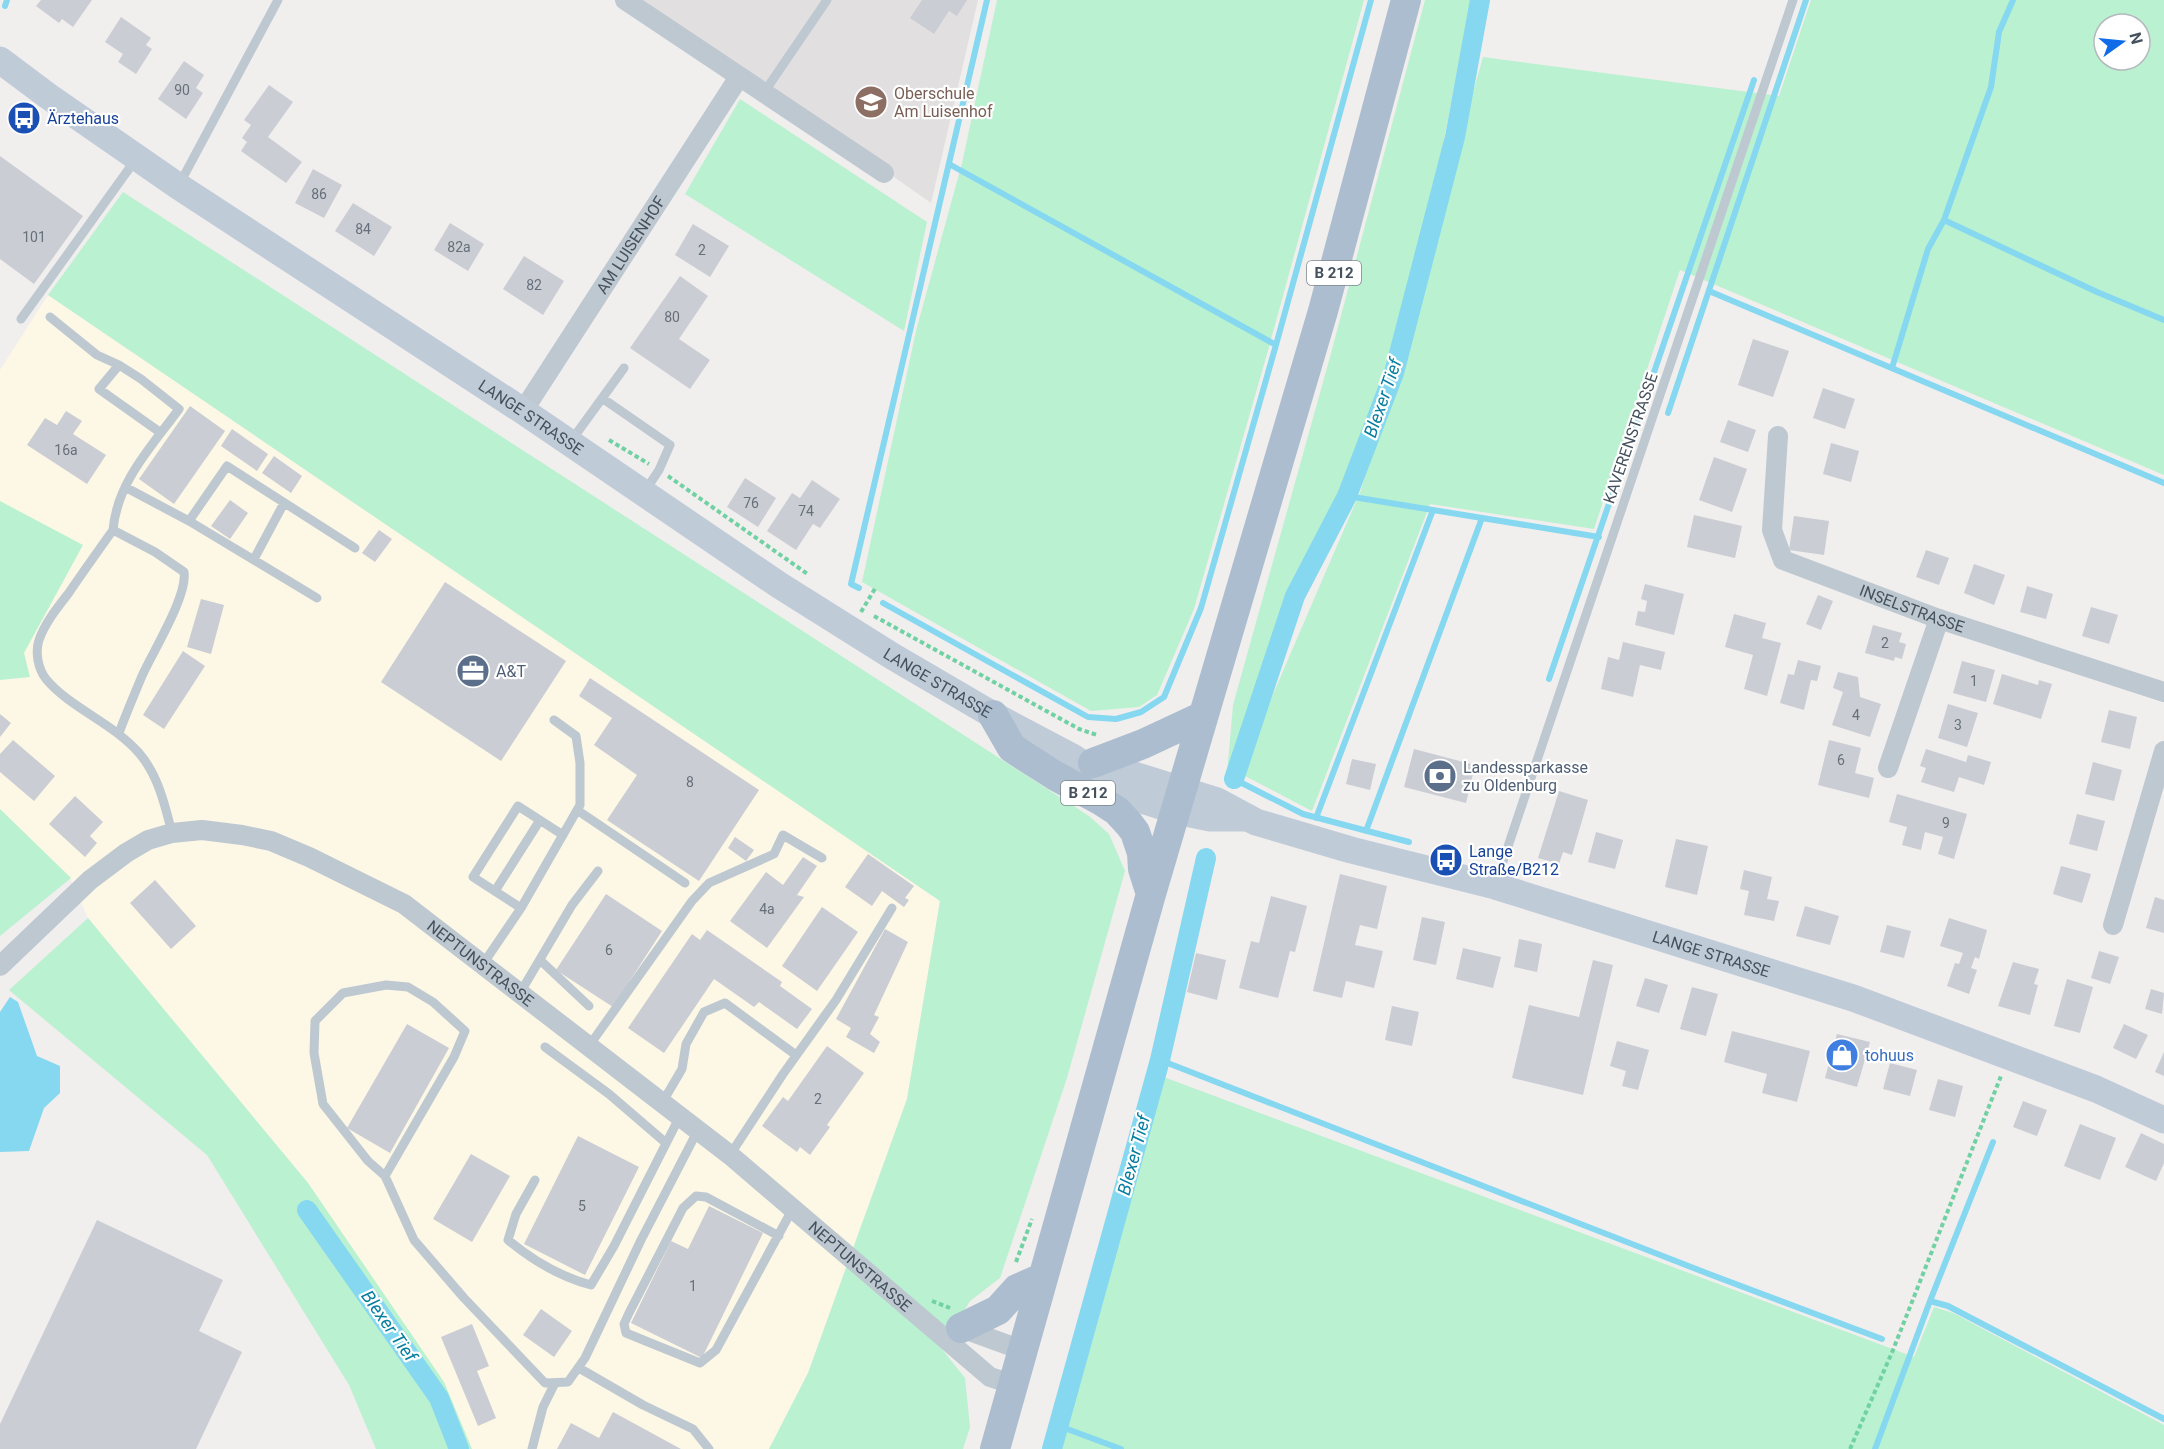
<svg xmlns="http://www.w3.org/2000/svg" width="2164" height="1449" viewBox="0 0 2164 1449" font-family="Roboto,sans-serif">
  <rect width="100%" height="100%" fill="#f1eeee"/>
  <path fill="#fdf7e6" d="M 48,295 L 940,901 L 907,1099 L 808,1373 L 769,1449 L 472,1449 L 444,1382 L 308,1183 L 88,918 L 70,878 L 0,809 L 0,370 Z"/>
  <path fill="#e2dfe0" d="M 643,0 L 978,0 L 931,203 Z"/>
  <path fill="#baf1d0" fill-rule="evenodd" d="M 997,0 L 1364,0 L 1269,347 L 1194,609 L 1157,695 L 1139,707 L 1091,711 L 862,582 L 916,331 L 962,163 Z
    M 1425,0 L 1471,0 L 1439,165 L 1387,366 L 1345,484 L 1286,596 L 1227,774 L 1233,705 L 1330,357 Z
    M 1811,0 L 2164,0 L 2164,475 L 1680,270 L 1594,529 L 1430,504 L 1312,811 L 1245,776 L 1243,764 L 1361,490 L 1483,57 L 1779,96 ZM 2104,24 L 2140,24 L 2140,60 L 2104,60 Z
    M 740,99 L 927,222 L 904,331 L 685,194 Z
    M 123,192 L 1089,816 L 1109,834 L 1125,871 L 1067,1078 L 1000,1278 L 970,1301 L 941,1348 L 965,1378 L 970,1427 L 963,1449 L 769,1449 L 808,1373 L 907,1099 L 940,901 L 48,295 Z
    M 0,501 L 83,545 L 24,653 L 30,677 L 0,680 Z
    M 0,809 L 71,878 L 0,936 Z
    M 88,918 L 308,1183 L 444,1382 L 472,1449 L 376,1449 L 349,1385 L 207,1155 L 9,990 Z
    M 1161,1076 L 1914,1357 L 1934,1307 L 1953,1313 L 2164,1425 L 2164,1449 L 1057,1449 Z"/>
  <path fill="#85d8f0" d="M 10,997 L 18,1002 L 37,1056 L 60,1066 L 60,1093 L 44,1108 L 29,1151 L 0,1152 L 0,1012 Z"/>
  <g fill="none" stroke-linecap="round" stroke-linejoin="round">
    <path stroke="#85d8f0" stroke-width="6" d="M 5,6 L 7,0
      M 949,164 L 1276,345
      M 1944,220 L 2097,292 L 2164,320
      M 1709,291 L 2164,483
      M 1892,368 L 1928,249 L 1944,220 L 1991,87 L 1999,32 L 2013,0
      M 1668,413 L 1806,0
      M 1347,496 L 1599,537
      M 859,588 L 851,584 L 987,0
      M 883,603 L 1088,717 L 1116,719 L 1141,712 L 1164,697 L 1201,608 L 1276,345 L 1371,0
      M 1549,679 L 1754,80
      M 1234,779 L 1303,814 L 1409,842
      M 1316,818 L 1433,510
      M 1366,831 L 1482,518
      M 1160,1060 L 1709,1274 L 1882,1339
      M 1930,1301 L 1948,1306 L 2164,1419
      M 1059,1426 L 1121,1449
      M 1875,1449 L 1930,1301 L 1993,1142"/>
    <path stroke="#85d8f0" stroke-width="20" d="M 1234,779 L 1295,596 L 1347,496 L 1394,373 L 1455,137 L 1480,0
      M 307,1210 L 439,1398 L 459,1449
      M 1052,1449 L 1160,1060 L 1206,858"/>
  </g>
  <path fill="#cacdd3" d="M 41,0 L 92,0 L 73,27 L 62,19 L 59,23 L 36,6 Z
    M 922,0 L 967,0 L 957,16 L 949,11 L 934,34 L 910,18 Z
    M 121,17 L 151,38 L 146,45 L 152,49 L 136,74 L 118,62 L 123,54 L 105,42 Z
    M 184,61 L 204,75 L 196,88 L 203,93 L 186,119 L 158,99 Z
    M 269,85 L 293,102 L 268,137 L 302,162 L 286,183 L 241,151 L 247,142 L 242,138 L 251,125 L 244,120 Z
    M 0,156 L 83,216 L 34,284 L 0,259 Z
    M 313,169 L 342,185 L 324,218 L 295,203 Z
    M 353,203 L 392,227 L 374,256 L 335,231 Z
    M 450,223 L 484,244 L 468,271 L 434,250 Z
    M 693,224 L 729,246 L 710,277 L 675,255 Z
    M 524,256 L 564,281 L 543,315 L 503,289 Z
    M 680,276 L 708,296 L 679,339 L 710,360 L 690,389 L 630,348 Z
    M 1753,339 L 1789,351 L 1773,397 L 1738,385 Z
    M 1823,388 L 1855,399 L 1845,429 L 1813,418 Z
    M 190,406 L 225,431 L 174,504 L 139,479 Z
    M 66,411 L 82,421 L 73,434 L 106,455 L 87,484 L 27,445 L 45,418 L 57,425 Z
    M 1728,420 L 1756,430 L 1748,452 L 1720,442 Z
    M 232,429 L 268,454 L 257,471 L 221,446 Z
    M 1831,443 L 1859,451 L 1851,482 L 1823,474 Z
    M 274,456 L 302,476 L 291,493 L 262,473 Z
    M 1714,457 L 1747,469 L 1732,512 L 1699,500 Z
    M 745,478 L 776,498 L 758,527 L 727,507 Z
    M 812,480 L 840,499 L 820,528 L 813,524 L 796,550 L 767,531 L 792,493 L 800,498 Z
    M 230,500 L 248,513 L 230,539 L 211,526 Z
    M 1694,515 L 1742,526 L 1735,558 L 1687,547 Z
    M 1794,516 L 1829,521 L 1824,555 L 1789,550 Z
    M 379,530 L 392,539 L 375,562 L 362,553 Z
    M 1926,550 L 1949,558 L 1939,585 L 1916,577 Z
    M 1974,564 L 2005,575 L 1994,605 L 1964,593 Z
    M 445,582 L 566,661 L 501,761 L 381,682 Z
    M 1645,584 L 1684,594 L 1674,635 L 1635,625 L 1638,611 L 1645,612 L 1647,601 L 1641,599 Z
    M 2027,586 L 2053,594 L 2046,619 L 2020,612 Z
    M 1818,595 L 1833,601 L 1821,630 L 1806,624 Z
    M 201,599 L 224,605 L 211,654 L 187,647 Z
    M 2091,607 L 2118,615 L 2109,644 L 2082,636 Z
    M 1734,614 L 1766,623 L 1762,638 L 1781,643 L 1767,696 L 1744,689 L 1753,655 L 1725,647 Z
    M 1873,625 L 1902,633 L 1899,642 L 1906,644 L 1902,659 L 1895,657 L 1894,661 L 1865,653 Z
    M 1623,642 L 1665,652 L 1661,670 L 1640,665 L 1633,697 L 1601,689 L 1608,657 L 1619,660 Z
    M 183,651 L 205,666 L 164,729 L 143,715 Z
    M 1798,660 L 1821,666 L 1817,681 L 1811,680 L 1804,710 L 1780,703 L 1788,674 L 1794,675 Z
    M 1962,661 L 1995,670 L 1986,702 L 1953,693 Z
    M 1838,672 L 1858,677 L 1860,697 L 1881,704 L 1870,737 L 1832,725 L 1843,692 L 1833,688 Z
    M 2002,674 L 2038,685 L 2039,680 L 2052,684 L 2041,719 L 1993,704 Z
    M 590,678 L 759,790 L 699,881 L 607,820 L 637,775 L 594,745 L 612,718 L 579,696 Z
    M 1948,704 L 1978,713 L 1967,747 L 1938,738 Z
    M 2109,710 L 2137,717 L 2130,749 L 2101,742 Z
    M 0,714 L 11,723 L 0,737 Z
    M 13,740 L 55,776 L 34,801 L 0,772 L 0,754 Z
    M 1829,740 L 1861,748 L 1855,773 L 1874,778 L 1869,798 L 1818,785 Z
    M 1414,749 L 1475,765 L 1466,803 L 1404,787 Z
    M 1926,749 L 1966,762 L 1968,755 L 1991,762 L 1984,785 L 1959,777 L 1954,792 L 1921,782 L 1926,768 L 1920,766 Z
    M 1352,759 L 1376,764 L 1370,790 L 1346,784 Z
    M 2093,762 L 2122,770 L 2114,801 L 2085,794 Z
    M 1559,791 L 1588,800 L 1572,855 L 1563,852 L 1559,864 L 1538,858 Z
    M 1897,794 L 1967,814 L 1954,859 L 1938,854 L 1943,837 L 1925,832 L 1921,850 L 1902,845 L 1907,827 L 1889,822 Z
    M 75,796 L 103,822 L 90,836 L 97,843 L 85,857 L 49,824 Z
    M 2077,814 L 2105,821 L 2097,851 L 2069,844 Z
    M 1596,832 L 1623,840 L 1615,869 L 1588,862 Z
    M 735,837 L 754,850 L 746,861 L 728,848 Z
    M 1676,839 L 1708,846 L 1697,895 L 1665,887 Z
    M 868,854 L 914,886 L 905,898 L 909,900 L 904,907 L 882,891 L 872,906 L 845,887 Z
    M 803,857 L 817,866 L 797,895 L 804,897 L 767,948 L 730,921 L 766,872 L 783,885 Z
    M 2061,866 L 2091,874 L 2082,903 L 2053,894 Z
    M 1744,870 L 1772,877 L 1767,899 L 1779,901 L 1774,921 L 1744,915 L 1749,891 L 1740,889 Z
    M 1340,874 L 1387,886 L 1377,929 L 1360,925 L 1355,945 L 1383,951 L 1374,988 L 1346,981 L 1342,998 L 1313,991 Z
    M 155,880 L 196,926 L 171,949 L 130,903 Z
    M 606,894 L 662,931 L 613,1007 L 556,970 Z
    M 1271,896 L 1307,906 L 1295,952 L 1290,951 L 1278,998 L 1239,988 L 1251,941 L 1259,943 Z
    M 2155,897 L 2164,900 L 2164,933 L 2146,928 Z
    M 1805,906 L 1839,916 L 1830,945 L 1796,936 Z
    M 822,907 L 858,932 L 817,991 L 782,966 Z
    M 1422,917 L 1445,922 L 1436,965 L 1413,960 Z
    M 1949,918 L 1987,930 L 1979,959 L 1975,957 L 1971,968 L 1977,970 L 1969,994 L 1947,986 L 1955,963 L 1959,964 L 1963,953 L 1940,946 Z
    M 1887,925 L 1911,931 L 1904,958 L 1880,952 Z
    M 885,929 L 908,942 L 874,1015 L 879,1017 L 870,1034 L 880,1042 L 874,1053 L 846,1037 L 851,1028 L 836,1019 Z
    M 707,930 L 782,982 L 780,986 L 812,1009 L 797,1029 L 759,1002 L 754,1007 L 714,979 L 664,1053 L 628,1028 L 692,934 L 700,940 Z
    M 1519,939 L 1542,944 L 1537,972 L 1514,967 Z
    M 1463,948 L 1501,957 L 1493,988 L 1456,979 Z
    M 2099,951 L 2119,957 L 2110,984 L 2091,978 Z
    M 1196,953 L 1226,960 L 1217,1000 L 1187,992 Z
    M 1593,960 L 1613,965 L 1583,1095 L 1512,1078 L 1529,1005 L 1579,1017 Z
    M 2013,962 L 2039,969 L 2034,984 L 2038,985 L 2030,1015 L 1998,1006 Z
    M 1645,978 L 1668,985 L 1659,1013 L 1636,1006 Z
    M 2067,979 L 2093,987 L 2080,1033 L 2054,1026 Z
    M 1692,987 L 1718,994 L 1706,1036 L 1680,1029 Z
    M 2151,989 L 2164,993 L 2162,1014 L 2145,1009 Z
    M 1392,1006 L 1419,1012 L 1412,1046 L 1385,1040 Z
    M 407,1024 L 449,1048 L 390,1153 L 347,1128 Z
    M 2124,1024 L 2148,1035 L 2136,1059 L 2113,1048 Z
    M 1732,1031 L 1810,1051 L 1797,1102 L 1762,1093 L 1767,1074 L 1724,1062 Z
    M 1837,1034 L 1870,1042 L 1857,1087 L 1825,1078 Z
    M 1617,1041 L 1649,1050 L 1638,1090 L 1622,1086 L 1626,1071 L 1610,1066 Z
    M 827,1046 L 864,1073 L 827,1125 L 830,1127 L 810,1155 L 800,1147 L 797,1152 L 762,1126 L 783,1097 L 788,1101 Z
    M 2164,1052 L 2164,1076 L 2155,1072 Z
    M 1890,1063 L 1917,1070 L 1910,1096 L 1883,1089 Z
    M 1938,1079 L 1963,1086 L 1955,1117 L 1929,1110 Z
    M 2023,1101 L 2047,1110 L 2037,1136 L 2013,1127 Z
    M 2080,1124 L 2116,1138 L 2100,1180 L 2064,1166 Z
    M 2141,1133 L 2164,1144 L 2164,1163 L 2156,1181 L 2125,1167 Z
    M 578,1136 L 639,1167 L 585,1275 L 524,1244 Z
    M 471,1154 L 510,1176 L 472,1242 L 433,1219 Z
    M 709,1206 L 763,1233 L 702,1358 L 631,1323 L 671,1241 L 688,1249 Z
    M 97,1220 L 223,1280 L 199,1331 L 242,1352 L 196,1449 L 0,1449 L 0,1424 Z
    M 541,1309 L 572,1331 L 554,1357 L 523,1335 Z
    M 472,1324 L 489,1366 L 477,1371 L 496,1418 L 478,1426 L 441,1337 Z
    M 613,1412 L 681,1449 L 557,1449 L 571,1423 L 599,1438 Z"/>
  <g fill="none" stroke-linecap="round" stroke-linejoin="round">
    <path stroke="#70d1a3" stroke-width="4" stroke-dasharray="4.5 3" stroke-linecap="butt" d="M 609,440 L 649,464
      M 668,476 L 809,575
      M 861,612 L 876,587
      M 874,616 L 1079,729 L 1097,735
      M 1016,1262 L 1032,1219
      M 932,1301 L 950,1308
      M 1850,1449 L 1893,1350 L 2001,1076"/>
    <path stroke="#bec8d1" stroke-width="9" d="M 763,94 L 827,0
      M 180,183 L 278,0
      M 50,317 L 97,355 L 119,365 L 141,379 L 179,409 C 152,446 117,482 113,530 C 98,551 83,572 68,594 C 57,608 45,623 39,640 C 35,652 38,669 46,679 C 70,708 113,723 139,753 C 158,775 165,805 172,833
      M 21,319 L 136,159
      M 119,365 L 99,389 L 161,433
      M 602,398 L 670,445 L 659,470 L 645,491
      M 571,441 L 624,368
      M 125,487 L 189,521 L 317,598
      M 189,521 L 227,466 L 355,548
      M 113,530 L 155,552 L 184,572 C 188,596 152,653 142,676 C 134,695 126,714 119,733
      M 254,559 L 284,503
      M 577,810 L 685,883
      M 1495,885 L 1793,0
      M 495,891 L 540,820
      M 521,908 L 473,877 L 518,806 L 563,835
      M 540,960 L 589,1006
      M 483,964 L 521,908 L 580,805 L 580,763 L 576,736 L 554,720
      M 520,993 L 572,905 L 598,871
      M 589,1046 L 692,901 L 709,883 L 774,854 L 783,835 L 822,858
      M 545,1047 L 609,1094 L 666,1143
      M 662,1103 L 682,1069 L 686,1044 L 704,1012 L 725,1003 L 796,1055
      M 730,1155 L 783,1074 L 836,1000 L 892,908
      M 385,1176 L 368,1161 L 323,1104 L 314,1053 L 315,1021 L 343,993 L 386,985 L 408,987 L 433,1002 L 465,1031 L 454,1057 L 385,1176 L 414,1240 L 464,1298 L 545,1383 L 568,1382 L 585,1358 L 641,1240 L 698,1130
      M 535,1180 L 516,1214 L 508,1240 C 532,1260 561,1277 591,1285 L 614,1246 L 680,1116
      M 779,1236 L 706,1197 L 696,1196 L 683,1208 L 629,1313 L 624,1324 L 626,1333 L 700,1363 L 716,1350 L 792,1210
      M 579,1368 L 643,1405 L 693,1429 L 709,1449
      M 532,1449 L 543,1407 L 555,1383"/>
    <g stroke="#bec8d1" stroke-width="20">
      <path d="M 625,0 L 884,173"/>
      <path id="s1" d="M 523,411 L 739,77"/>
      <path id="s2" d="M 1778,436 L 1772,530 L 1783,560 L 1939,619 L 2164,692"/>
      <path d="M 1888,768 L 1939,619"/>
      <path d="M 2113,925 L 2164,751"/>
      <path id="s3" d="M 0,966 L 90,880 L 126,853 L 148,840 L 172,833 L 202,830 L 242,835 L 271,841 L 309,857 L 404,904 L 730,1155 L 990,1377 L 1012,1384"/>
      <path d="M 956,1326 L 1022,1350"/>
    </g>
    <g stroke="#c0cbd8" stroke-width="27">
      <path id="s4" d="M 0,60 L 48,96 L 178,186 L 523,411 L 779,585 L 892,656 L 993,715 L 1074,758 L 1135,798 L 1176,811 L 1210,818 L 1248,818"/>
      <path id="s5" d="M 1099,764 L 1217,801 L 1256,822 L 1351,850 L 1495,886 L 1853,998 L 2096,1089 L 2164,1120"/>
    </g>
    <path stroke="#acbdcf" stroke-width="30" d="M 993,715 L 1012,748 L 1054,775 L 1100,800 L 1117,811 L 1129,824 L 1135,832 L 1142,853 L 1143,869 L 1150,891
      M 1093,763 L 1143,744 L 1203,716
      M 961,1328 L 998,1310 L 1017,1289 L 1042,1278
      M 995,1449 L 1151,894 L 1323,311 L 1406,0"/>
  </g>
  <defs>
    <g id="school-disc" transform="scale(1.725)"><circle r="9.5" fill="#8d6e63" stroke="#fff"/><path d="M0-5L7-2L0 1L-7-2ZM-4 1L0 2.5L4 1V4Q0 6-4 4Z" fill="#fff"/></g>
    <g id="bus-disc" transform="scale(1.725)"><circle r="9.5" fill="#1a4fb4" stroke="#fff"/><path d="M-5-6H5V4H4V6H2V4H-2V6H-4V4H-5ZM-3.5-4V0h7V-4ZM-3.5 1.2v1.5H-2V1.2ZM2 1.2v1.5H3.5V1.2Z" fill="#fff"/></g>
    <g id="office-disc" transform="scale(1.725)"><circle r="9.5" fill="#5c6f8a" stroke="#fff"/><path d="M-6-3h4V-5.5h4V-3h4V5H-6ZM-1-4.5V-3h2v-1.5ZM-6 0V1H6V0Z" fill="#fff"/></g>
    <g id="bank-disc" transform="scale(1.725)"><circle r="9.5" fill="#5c6f8a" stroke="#fff"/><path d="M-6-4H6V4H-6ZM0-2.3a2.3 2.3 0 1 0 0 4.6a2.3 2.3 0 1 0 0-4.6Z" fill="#fff"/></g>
    <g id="shop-disc" transform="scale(1.725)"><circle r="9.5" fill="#3f7fe0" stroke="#fff"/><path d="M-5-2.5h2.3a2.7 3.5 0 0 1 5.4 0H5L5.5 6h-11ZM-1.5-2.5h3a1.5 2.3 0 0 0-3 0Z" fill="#fff"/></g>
  </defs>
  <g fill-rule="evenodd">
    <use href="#school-disc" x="871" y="102"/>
    <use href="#bus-disc" x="24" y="118"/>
    <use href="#office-disc" x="473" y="671"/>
    <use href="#bank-disc" x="1440" y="776"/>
    <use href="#bus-disc" x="1446" y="860"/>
    <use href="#shop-disc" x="1842" y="1055"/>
  </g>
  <g text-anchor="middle" stroke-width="4.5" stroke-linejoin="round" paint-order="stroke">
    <g font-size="14" fill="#66707a">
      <text x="182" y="95">90</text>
      <text x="319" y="199">86</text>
      <text x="363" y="234">84</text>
      <text x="34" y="242">101</text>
      <text x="459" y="252">82a</text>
      <text x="702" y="255">2</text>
      <text x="534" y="290">82</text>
      <text x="672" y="322">80</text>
      <text x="66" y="455">16a</text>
      <text x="751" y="508">76</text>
      <text x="806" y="516">74</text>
      <text x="1885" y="648">2</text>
      <text x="1974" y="686">1</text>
      <text x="1856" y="720">4</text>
      <text x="1958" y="730">3</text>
      <text x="1841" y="765">6</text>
      <text x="690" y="787">8</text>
      <text x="1946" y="828">9</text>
      <text x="767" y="914">4a</text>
      <text x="609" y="955">6</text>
      <text x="818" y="1104">2</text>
      <text x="582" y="1211">5</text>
      <text x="693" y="1291">1</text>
    </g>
    <g fill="#fff" stroke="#7d858e" stroke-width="1.5">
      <rect x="1307" y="261" width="54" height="24" rx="4.5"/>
      <rect x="1061" y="781" width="54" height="24" rx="4.5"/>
    </g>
    <g font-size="15" font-weight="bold" fill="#45515d">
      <text x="1334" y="278">B 212</text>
      <text x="1088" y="798">B 212</text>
    </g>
    <g font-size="16" fill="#785e54" stroke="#fff" text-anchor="start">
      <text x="894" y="99">Oberschule<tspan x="894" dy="18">Am Luisenhof</tspan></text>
    </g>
    <g font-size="16" fill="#164399" stroke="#fff" text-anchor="start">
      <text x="47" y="124">Ärztehaus</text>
      <text x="1469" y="857">Lange<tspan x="1469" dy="18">Straße/B212</tspan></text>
    </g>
    <g font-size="16" fill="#45515d" stroke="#fff">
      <text dy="6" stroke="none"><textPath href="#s1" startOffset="198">AM LUISENHOF</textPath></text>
      <text dy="6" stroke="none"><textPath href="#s4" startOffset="640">LANGE STRASSE</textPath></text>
      <text transform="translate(1630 438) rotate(-71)" y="6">KAVERENSTRASSE</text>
      <text dy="6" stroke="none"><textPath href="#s2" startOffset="264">INSELSTRASSE</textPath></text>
      <text dy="6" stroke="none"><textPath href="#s4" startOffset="1126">LANGE STRASSE</textPath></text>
      <text dy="6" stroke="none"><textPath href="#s5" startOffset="642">LANGE STRASSE</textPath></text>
      <text dy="6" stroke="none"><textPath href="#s3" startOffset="564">NEPTUNSTRASSE</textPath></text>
      <text dy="6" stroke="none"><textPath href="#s3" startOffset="1050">NEPTUNSTRASSE</textPath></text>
    </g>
    <g font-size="16" fill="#4e5e75" stroke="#fff" text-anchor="start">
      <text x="496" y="677">A&amp;T</text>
      <text x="1463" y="773">Landessparkasse<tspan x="1463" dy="18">zu Oldenburg</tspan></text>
    </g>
    <g font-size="16" fill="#366cbe" stroke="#fff" text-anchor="start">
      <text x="1865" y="1061">tohuus</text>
    </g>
    <g font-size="18" font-style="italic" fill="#067ea0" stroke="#fff">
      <text transform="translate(1383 398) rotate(-71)" y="6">Blexer Tief</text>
      <text transform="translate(1134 1155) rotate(-75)" y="6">Blexer Tief</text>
      <text transform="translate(389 1326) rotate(55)" y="6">Blexer Tief</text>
    </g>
  </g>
  <g transform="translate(2122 42) rotate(75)"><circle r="28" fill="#ffffff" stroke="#b5b9be" stroke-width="1.5"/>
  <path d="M0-4.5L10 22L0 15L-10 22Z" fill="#106be9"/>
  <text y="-9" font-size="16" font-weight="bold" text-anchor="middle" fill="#45515d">N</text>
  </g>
</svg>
